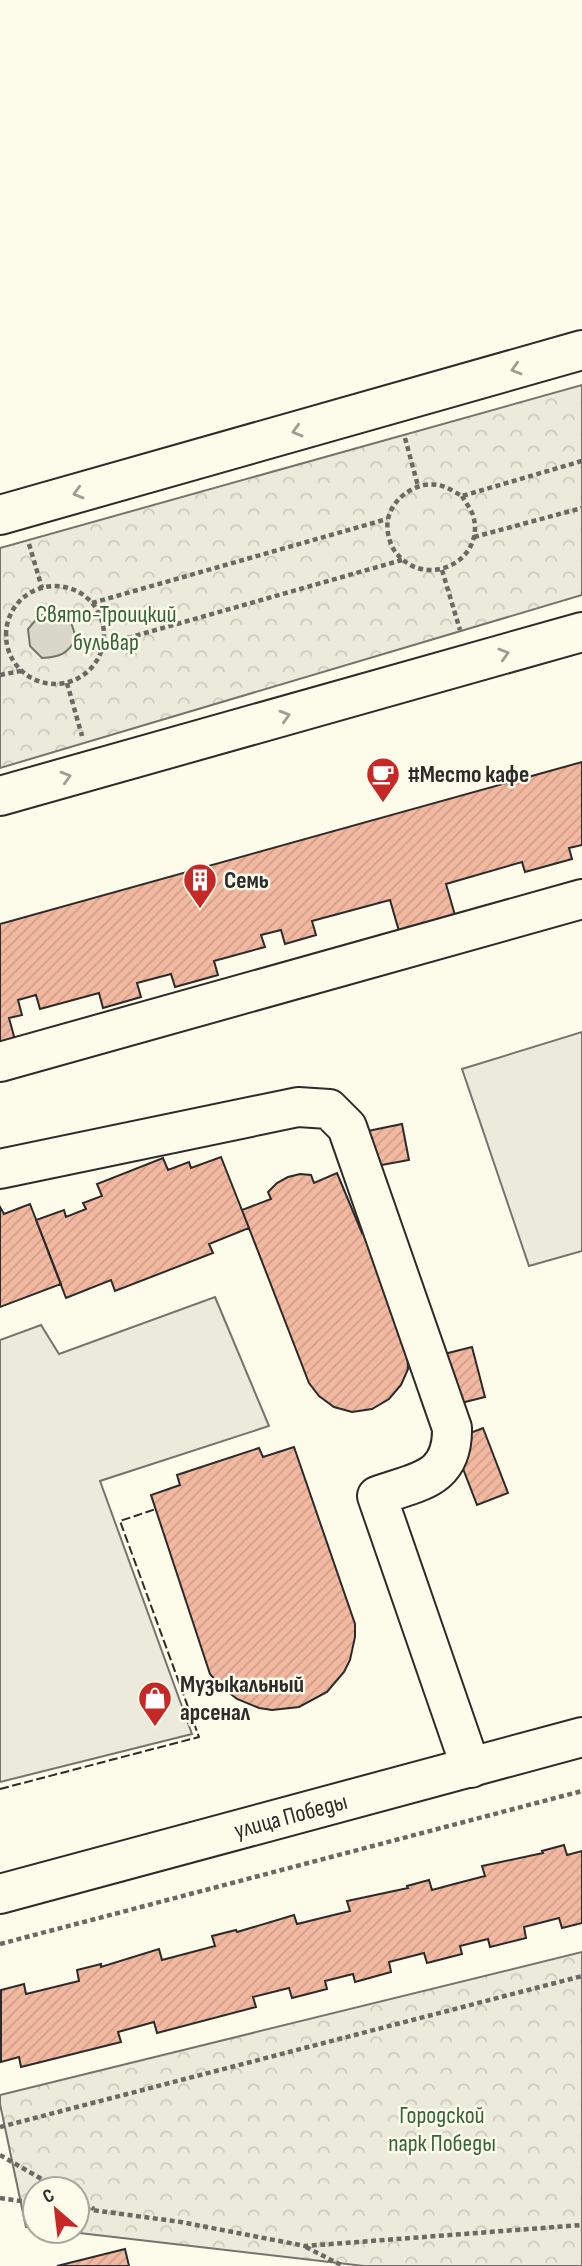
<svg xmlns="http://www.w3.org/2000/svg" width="582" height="2266" viewBox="0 0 582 2266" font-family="'Sofia Sans Condensed',sans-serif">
  <defs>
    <pattern id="park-crowns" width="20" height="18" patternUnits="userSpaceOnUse" patternTransform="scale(1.75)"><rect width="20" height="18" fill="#ecebdb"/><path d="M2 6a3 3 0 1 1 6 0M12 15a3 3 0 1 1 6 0" fill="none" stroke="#cbcabc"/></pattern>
    <pattern id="building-hatch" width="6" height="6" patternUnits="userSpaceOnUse" patternTransform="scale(1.75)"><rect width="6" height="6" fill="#f2b8a0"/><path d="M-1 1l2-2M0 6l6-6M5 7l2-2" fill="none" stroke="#d09e8a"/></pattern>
  </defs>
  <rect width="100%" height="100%" fill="#fdfbea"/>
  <path fill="url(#park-crowns)" stroke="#74746e" stroke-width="2" d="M 582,385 L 582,595 L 0,768 L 0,548 Z
    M 582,1952 L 582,2266 L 364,2266 L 62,2231 L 77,2231 L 77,2189 L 35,2189 L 35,2228 L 26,2227 L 0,2104 L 0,2095 Z"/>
  <path fill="#ecebdb" stroke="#74746e" stroke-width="2" d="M 582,1032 L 582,1251 L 529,1266 L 462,1069 Z"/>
  <path fill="#eceadb" stroke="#74746e" stroke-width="2" d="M 215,1297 L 269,1426 L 100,1481 L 192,1734 L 0,1782 L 0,1340 L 41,1325 L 59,1354 Z"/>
  <path fill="#d8d7c9" stroke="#74746e" stroke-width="2" d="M 57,614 L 71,622 L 76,638 C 68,654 60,657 42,658 L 30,646 L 28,629 L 40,615 Z"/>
  <path fill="url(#building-hatch)" stroke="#2b2b2b" stroke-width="2" d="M 582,762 L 582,845 L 569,848 L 572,859 L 525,872 L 522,862 L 446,884 L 459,929 L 403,945 L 390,900 L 312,921 L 316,935 L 285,944 L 281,930 L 261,935 L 265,947 L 214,961 L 218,975 L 175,987 L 171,974 L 137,983 L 141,997 L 103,1008 L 99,993 L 40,1009 L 36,995 L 18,1000 L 22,1015 L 9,1018 L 18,1051 L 0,1056 L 0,924 Z
    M 402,1124 L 409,1160 L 365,1168 L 358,1133 Z
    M 221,1157 L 249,1228 L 209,1244 L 213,1253 L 115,1291 L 111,1280 L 66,1298 L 36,1220 L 64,1210 L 66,1217 L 86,1209 L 83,1203 L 102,1196 L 97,1184 L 163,1158 L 168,1170 L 189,1162 L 191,1168 Z
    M 337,1173 L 362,1233 L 367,1230 L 407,1350 L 408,1369 L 401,1385 L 389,1399 L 372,1409 L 352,1412 L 334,1407 L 319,1396 L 309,1383 L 242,1210 L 271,1199 L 268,1192 L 277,1183 L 288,1177 L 300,1174 L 311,1175 L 314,1183 Z
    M 30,1204 L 61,1284 L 0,1307 L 0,1207 L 4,1214 Z
    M 472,1347 L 485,1397 L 457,1404 L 444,1354 Z
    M 483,1428 L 508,1493 L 477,1505 L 452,1440 Z
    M 294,1447 L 355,1624 L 355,1637 L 350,1660 L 344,1672 L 327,1692 L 299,1707 L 272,1710 L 259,1708 L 237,1699 L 219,1685 L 210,1674 L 151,1495 L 180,1485 L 177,1475 L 259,1448 L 263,1457 Z
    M 564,1845 L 567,1855 L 582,1851 L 582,1923 L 562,1928 L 559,1918 L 524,1927 L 526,1938 L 490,1947 L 488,1939 L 460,1946 L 462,1954 L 427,1963 L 424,1953 L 389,1962 L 391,1972 L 355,1982 L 353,1974 L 325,1981 L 327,1989 L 292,1998 L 289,1988 L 253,1997 L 256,2007 L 157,2033 L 154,2022 L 118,2032 L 121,2042 L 21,2067 L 19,2057 L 1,2062 L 1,1990 L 24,1984 L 26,1994 L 79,1981 L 77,1970 L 101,1964 L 101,1967 L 159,1949 L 162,1960 L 215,1946 L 212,1936 L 236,1930 L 237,1932 L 294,1915 L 297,1924 L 350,1911 L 347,1901 L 408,1888 L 407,1886 L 429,1880 L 432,1890 L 458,1883 L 485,1876 L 482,1866 L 543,1853 L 542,1851 Z
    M 125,2249 L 129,2266 L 57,2266 Z"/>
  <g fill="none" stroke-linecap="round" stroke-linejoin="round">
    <g stroke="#2b2b2b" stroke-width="42">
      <g id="minor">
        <path d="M 0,515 L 582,350"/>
        <path d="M 0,796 L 582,632"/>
        <path d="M 0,1062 L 582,899"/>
        <path d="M 0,1169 L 298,1107 L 329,1109 L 347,1127 L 452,1428 C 453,1480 418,1481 377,1496 L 471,1768"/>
        <path id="s1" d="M 0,1894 L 582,1737"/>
      </g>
    </g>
    <path stroke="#6a6964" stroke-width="4.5" stroke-dasharray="5 3.5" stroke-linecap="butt" d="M 405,438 L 418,486
      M 462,496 C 465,502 471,509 473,515 C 487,562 423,592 394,550 C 389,542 386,529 388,519 C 393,496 420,479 442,486 C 449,488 456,493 462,496 L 582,461
      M 474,537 L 582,508
      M 29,544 L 42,588
      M 442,570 L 460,630
      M6 635a49 49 0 1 1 98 0a49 49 0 1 1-98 0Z
      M 92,603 L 387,519
      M 103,645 L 402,560
      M 0,675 L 21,671
      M 67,683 L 82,736
      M 0,1944 L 582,1791
      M 0,2127 L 582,1976
      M 0,2155 L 59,2189
      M 0,2198 L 35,2203
      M 77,2199 L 94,2209
      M 77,2208 L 181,2222 L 305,2246 L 582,2225
      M 306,2247 L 343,2266"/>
    <use href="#minor" stroke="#fdfbea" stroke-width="38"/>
    <path stroke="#2b2b2b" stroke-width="2" stroke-dasharray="9 3.5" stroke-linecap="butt" d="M 0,1789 L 199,1737 L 120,1521 L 156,1509"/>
  </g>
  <defs><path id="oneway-chevron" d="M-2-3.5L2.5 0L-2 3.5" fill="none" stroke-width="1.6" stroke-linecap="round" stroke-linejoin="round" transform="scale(1.75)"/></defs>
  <g stroke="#9e9d94">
    <use href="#oneway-chevron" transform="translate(516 369) rotate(164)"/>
    <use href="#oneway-chevron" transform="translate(297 431) rotate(164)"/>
    <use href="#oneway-chevron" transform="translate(78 493) rotate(164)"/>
    <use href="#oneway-chevron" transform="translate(504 654) rotate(-16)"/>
    <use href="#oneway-chevron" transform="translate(285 716) rotate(-16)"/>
    <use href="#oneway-chevron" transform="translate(66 777) rotate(-16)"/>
  </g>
  <defs>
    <g id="cafe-pin" transform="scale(1.75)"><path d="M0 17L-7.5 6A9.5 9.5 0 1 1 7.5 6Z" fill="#c62828" stroke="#fdfbea"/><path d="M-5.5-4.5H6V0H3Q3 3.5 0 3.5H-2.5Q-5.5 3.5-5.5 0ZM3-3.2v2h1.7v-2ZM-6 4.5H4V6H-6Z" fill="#fff"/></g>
    <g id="building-pin" transform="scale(1.75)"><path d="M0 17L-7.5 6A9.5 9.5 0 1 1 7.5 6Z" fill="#c62828" stroke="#fdfbea"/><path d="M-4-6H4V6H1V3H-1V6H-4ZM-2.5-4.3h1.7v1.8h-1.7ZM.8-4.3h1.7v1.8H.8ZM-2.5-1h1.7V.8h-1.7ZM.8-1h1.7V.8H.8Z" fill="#fff"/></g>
    <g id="shop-pin" transform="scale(1.75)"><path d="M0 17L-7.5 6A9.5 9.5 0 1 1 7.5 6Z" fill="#c62828" stroke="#fdfbea"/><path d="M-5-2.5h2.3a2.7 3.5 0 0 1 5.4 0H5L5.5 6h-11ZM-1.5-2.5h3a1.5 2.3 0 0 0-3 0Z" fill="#fff"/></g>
  </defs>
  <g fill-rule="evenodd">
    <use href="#cafe-pin" x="383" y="774"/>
    <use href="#building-pin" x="200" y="880"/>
    <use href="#shop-pin" x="155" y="1698"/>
  </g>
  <g text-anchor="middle" stroke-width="5" stroke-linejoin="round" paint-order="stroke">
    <g font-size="24" fill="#34623c" stroke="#fdfbea">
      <text x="106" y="622">Свято-Троицкий<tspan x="106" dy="28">бульвар</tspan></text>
      <text x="442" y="2123">Городской<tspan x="442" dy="28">парк Победы</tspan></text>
    </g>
    <g font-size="24" font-weight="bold" fill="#2b2b2b" stroke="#fdfbea" text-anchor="start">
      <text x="408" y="782">#Место кафе</text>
      <text x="224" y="888">Семь</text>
      <text x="180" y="1692">Музыкальный<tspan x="180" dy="28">арсенал</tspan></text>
    </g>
    <g font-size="24" fill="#2b2b2b" stroke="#fdfbea">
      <text dy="8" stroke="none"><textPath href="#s1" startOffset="301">улица Победы</textPath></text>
    </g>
  </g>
  <g transform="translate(56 2210) rotate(332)"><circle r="33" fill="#fdfbea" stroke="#a9a89e" stroke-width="2"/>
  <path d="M0-5L12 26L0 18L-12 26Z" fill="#c62828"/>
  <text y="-10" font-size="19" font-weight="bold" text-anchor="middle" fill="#2b2b2b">С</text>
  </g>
</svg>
